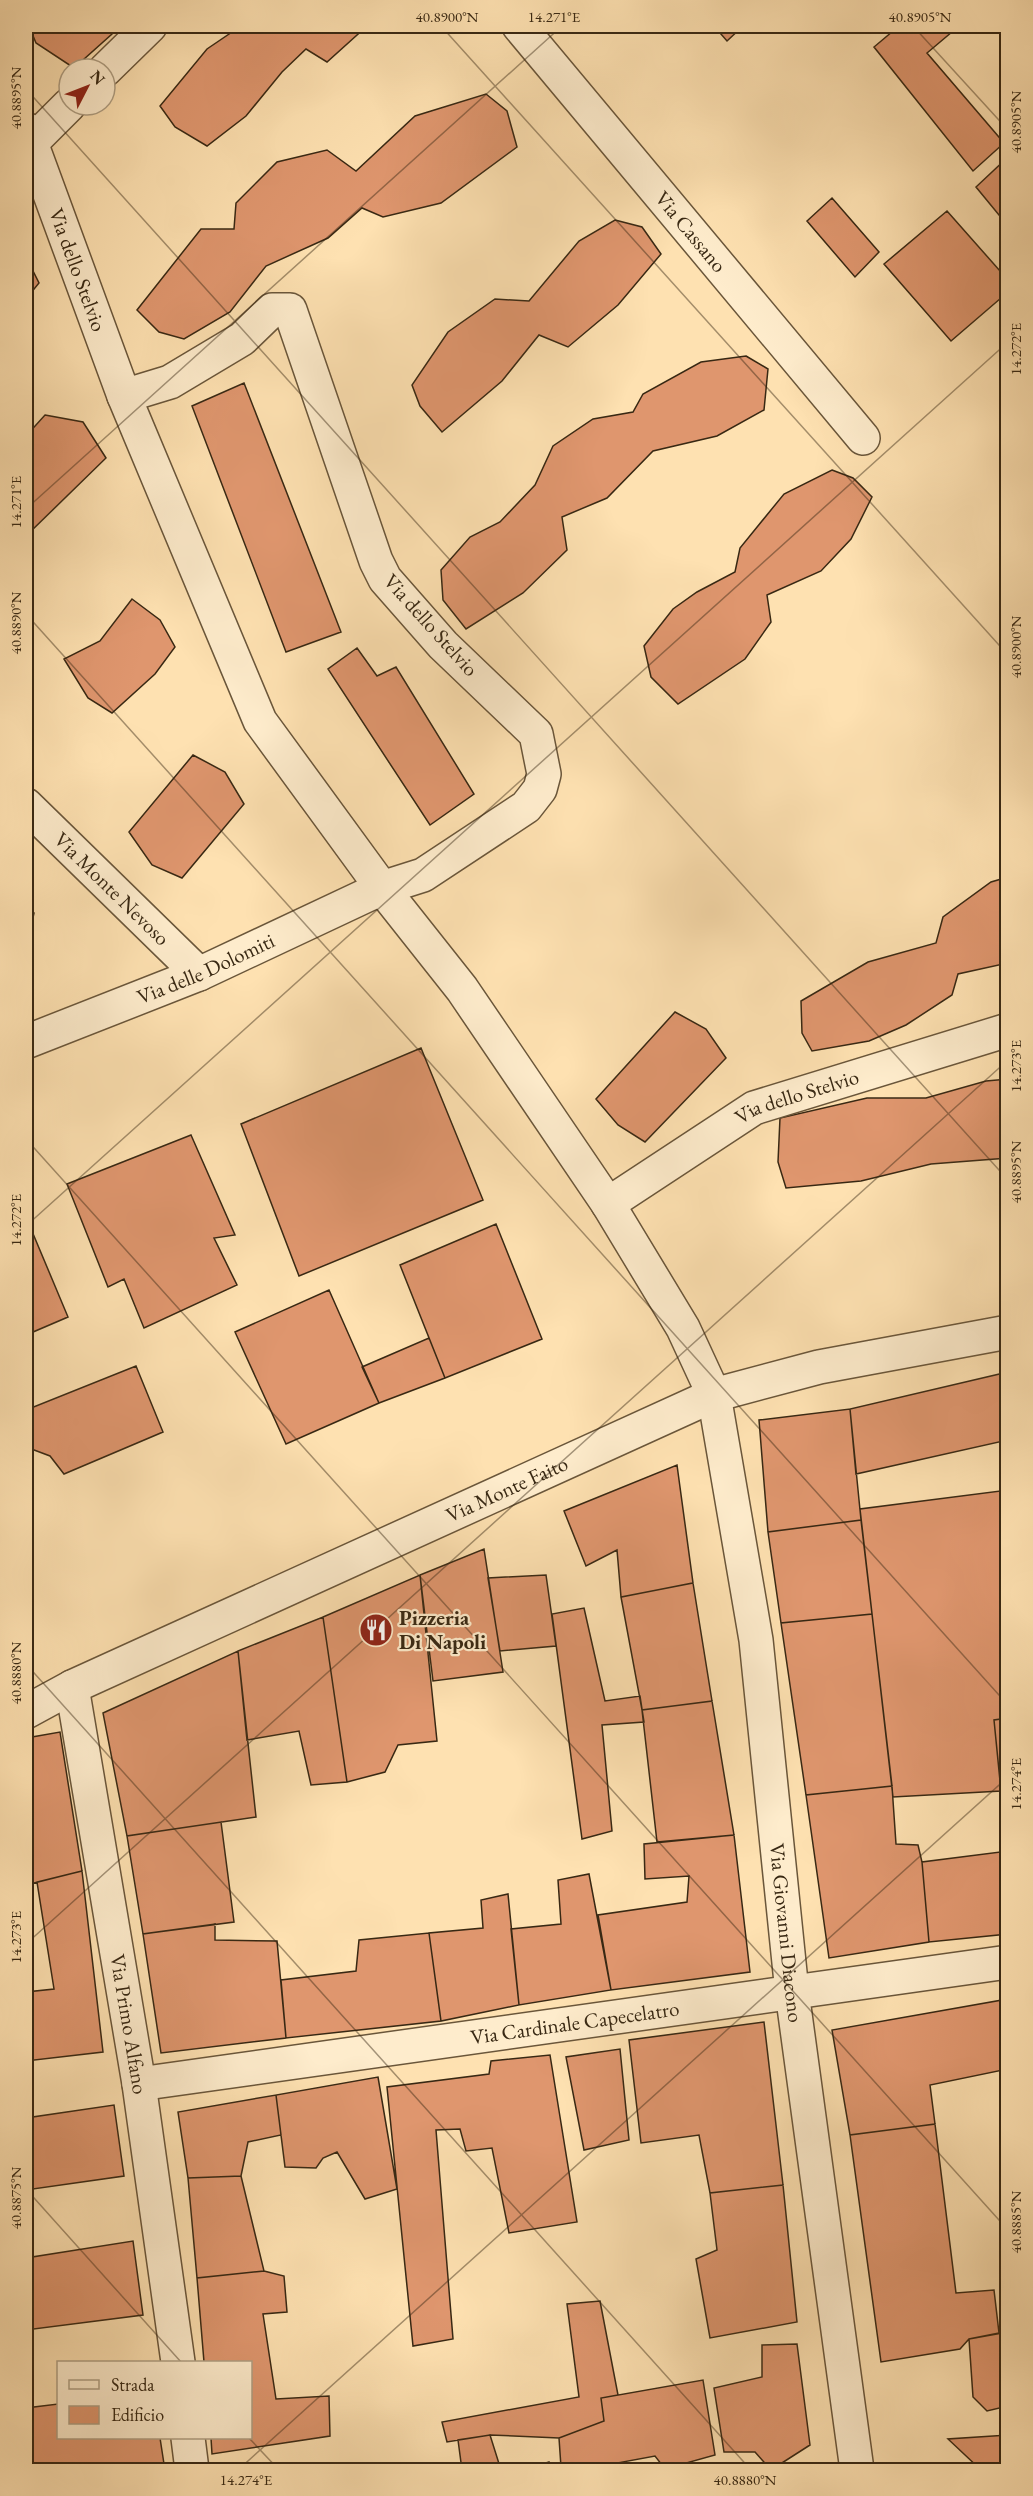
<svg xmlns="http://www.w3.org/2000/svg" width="1033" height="2496" viewBox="0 0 1033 2496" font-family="'EB Garamond',serif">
  <rect width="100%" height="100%" fill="#fee1b1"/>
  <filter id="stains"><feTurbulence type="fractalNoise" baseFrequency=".00333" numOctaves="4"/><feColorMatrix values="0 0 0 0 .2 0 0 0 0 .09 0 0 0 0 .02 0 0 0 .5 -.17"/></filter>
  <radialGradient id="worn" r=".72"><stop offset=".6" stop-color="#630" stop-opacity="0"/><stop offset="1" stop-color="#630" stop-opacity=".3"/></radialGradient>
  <path fill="#df966e" stroke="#382813" stroke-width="1.5" d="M 29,26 L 117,26 L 112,34 L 74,68 L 36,43 Z
    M 241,26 L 367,26 L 327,62 L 306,49 L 282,72 L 246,116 L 207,146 L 175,127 L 160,106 L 207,49 Z
    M 714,26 L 743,26 L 727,41 Z
    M 899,26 L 959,26 L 927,53 L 1004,143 L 973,171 L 874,47 Z
    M 486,94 L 507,111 L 517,147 L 441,203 L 383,217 L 362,208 L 328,238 L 266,266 L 230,312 L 184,339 L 159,332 L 137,310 L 201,229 L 234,229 L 236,203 L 277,162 L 327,150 L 356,171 L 415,116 Z
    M 1008,157 L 1008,226 L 976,187 Z
    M 832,198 L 879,252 L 855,277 L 807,221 Z
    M 947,211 L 1008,280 L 1008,292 L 951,341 L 884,264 Z
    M 615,220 L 642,227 L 661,254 L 618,305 L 568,347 L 539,335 L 502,381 L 442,432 L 420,406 L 412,385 L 448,332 L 495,299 L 529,301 L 579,241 Z
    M 26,257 L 39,283 L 26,299 Z
    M 746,356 L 768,369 L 764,410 L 717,436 L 653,451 L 607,498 L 562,517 L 567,550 L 523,593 L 466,629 L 443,600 L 441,570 L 470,537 L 500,522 L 535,485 L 553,446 L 593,419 L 633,412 L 643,394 L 701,362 Z
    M 244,383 L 341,632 L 286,652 L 192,406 Z
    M 45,415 L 83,422 L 106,458 L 27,535 L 26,533 L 26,436 Z
    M 832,470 L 853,478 L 872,497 L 851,539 L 821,571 L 767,595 L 771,622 L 745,659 L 678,704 L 651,677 L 644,646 L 673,609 L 697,592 L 735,572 L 740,548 L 784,494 Z
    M 132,599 L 160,620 L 175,647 L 155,674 L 112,713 L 88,698 L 64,659 L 100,641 Z
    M 357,648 L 377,676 L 396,667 L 474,794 L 430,825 L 328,669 Z
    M 193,755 L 225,772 L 244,804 L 182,878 L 152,865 L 129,832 Z
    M 1008,877 L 1008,963 L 958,974 L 952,995 L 906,1025 L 869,1041 L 812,1051 L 802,1033 L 801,1001 L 868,962 L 936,943 L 943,917 L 991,882 Z
    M 26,905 L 34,913 L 26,949 Z
    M 675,1012 L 706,1029 L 726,1058 L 645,1142 L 618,1125 L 596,1099 Z
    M 421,1048 L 483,1200 L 299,1276 L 241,1124 Z
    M 1008,1079 L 1008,1158 L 931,1164 L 861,1181 L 786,1188 L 778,1162 L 780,1118 L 867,1098 L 926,1098 L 986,1081 Z
    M 191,1135 L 235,1235 L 214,1238 L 237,1285 L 144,1328 L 124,1279 L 108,1287 L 67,1184 Z
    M 26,1217 L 68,1317 L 26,1335 Z
    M 496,1224 L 542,1339 L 445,1378 L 400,1265 Z
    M 329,1290 L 379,1403 L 286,1444 L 235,1332 Z
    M 429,1338 L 445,1378 L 379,1403 L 362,1367 Z
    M 136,1366 L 163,1432 L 64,1474 L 50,1456 L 26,1447 L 26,1410 Z
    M 1008,1372 L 1008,1440 L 856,1474 L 850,1409 Z
    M 850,1409 L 861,1520 L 768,1532 L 759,1420 Z
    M 677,1465 L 693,1583 L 621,1597 L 617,1550 L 586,1566 L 564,1511 Z
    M 1008,1490 L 1008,1718 L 994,1720 L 1001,1791 L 893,1797 L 860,1509 Z
    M 861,1520 L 872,1614 L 781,1623 L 768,1532 Z
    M 484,1549 L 503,1672 L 433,1681 L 420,1575 Z
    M 420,1575 L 437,1741 L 398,1745 L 385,1772 L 347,1782 L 323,1617 Z
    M 546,1575 L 556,1646 L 500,1651 L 488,1578 Z
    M 693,1583 L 712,1701 L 642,1710 L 621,1597 Z
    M 584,1608 L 605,1701 L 640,1696 L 644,1722 L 602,1725 L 612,1831 L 582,1839 L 552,1614 Z
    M 872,1614 L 892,1786 L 806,1795 L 781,1623 Z
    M 323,1617 L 347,1782 L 311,1785 L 299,1731 L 247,1740 L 238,1651 Z
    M 238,1651 L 256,1817 L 127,1836 L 103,1713 Z
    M 712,1701 L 734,1835 L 657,1842 L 642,1710 Z
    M 1008,1718 L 1008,1790 L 1001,1791 L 994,1720 Z
    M 60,1732 L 82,1871 L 26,1885 L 26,1741 L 32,1737 Z
    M 892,1786 L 896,1844 L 918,1845 L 922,1862 L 929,1942 L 829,1958 L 806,1795 Z
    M 221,1822 L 234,1922 L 143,1934 L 127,1836 Z
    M 734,1835 L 750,1972 L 611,1990 L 598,1915 L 687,1902 L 689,1876 L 645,1879 L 644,1844 Z
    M 1008,1851 L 1008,1934 L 929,1942 L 922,1862 Z
    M 82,1871 L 103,2052 L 26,2061 L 26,1992 L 54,1989 L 37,1882 Z
    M 589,1874 L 611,1990 L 519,2005 L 511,1929 L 561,1924 L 558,1880 Z
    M 508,1894 L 519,2005 L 441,2021 L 429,1933 L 483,1928 L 481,1900 Z
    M 215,1924 L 215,1940 L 277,1941 L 286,2038 L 161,2053 L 143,1934 Z
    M 429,1933 L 441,2021 L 286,2038 L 281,1980 L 356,1971 L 359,1940 Z
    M 1008,1999 L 1008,2069 L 930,2085 L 935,2124 L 850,2135 L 832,2030 Z
    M 764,2022 L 783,2185 L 710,2193 L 699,2135 L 641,2143 L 629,2040 Z
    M 620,2049 L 629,2140 L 584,2150 L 566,2057 Z
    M 550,2055 L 577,2222 L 509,2233 L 492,2148 L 466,2151 L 460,2129 L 436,2130 L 453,2339 L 413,2346 L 387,2087 L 489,2074 L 491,2061 Z
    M 378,2077 L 397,2189 L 365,2199 L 337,2152 L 323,2158 L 316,2168 L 285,2167 L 276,2095 Z
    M 276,2095 L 281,2135 L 248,2142 L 241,2176 L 188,2178 L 178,2112 Z
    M 114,2105 L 124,2176 L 26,2190 L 26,2118 Z
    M 935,2124 L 956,2293 L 994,2290 L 999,2333 L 969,2339 L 960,2349 L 881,2362 L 850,2135 Z
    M 241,2176 L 264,2271 L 197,2278 L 188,2178 Z
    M 783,2185 L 797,2322 L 710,2338 L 696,2259 L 717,2250 L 710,2193 Z
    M 133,2241 L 143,2315 L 26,2330 L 26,2258 Z
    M 264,2271 L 284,2276 L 287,2312 L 263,2314 L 276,2399 L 329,2396 L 330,2436 L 212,2454 L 211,2438 L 250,2438 L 250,2362 L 204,2362 L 197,2278 Z
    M 600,2301 L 618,2395 L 601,2398 L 604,2421 L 559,2438 L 490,2435 L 447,2442 L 442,2422 L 579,2397 L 567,2304 Z
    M 1008,2332 L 1008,2406 L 987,2411 L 973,2397 L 969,2339 Z
    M 797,2344 L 810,2445 L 771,2470 L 755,2452 L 724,2452 L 714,2388 L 762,2377 L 762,2345 Z
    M 703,2380 L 715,2455 L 665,2469 L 655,2456 L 617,2463 L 617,2470 L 582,2470 L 580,2463 L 561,2467 L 559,2438 L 604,2421 L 601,2398 Z
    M 58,2404 L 58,2438 L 160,2438 L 164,2464 L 111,2470 L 26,2470 L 26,2408 Z
    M 490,2435 L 501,2470 L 462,2470 L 458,2440 Z
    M 1008,2435 L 1008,2470 L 981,2470 L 948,2439 Z
    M 549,2462 L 551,2470 L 523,2470 Z"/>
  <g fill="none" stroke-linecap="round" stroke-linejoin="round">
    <g stroke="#6a563a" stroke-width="36">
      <g id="street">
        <path id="s1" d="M 519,26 L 863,438"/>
        <path d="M 105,70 L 150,26"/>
        <path id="s2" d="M 26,129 L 124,396 L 260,721 L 382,888 L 462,989 L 608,1204 L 683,1328 L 714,1395 L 756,1640 L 792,1992 L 857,2470"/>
        <path d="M 31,143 L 69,105"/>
        <path id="s3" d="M 26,805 L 199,974"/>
        <path id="s4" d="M 26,1042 L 199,974 L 382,888 L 423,875 L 526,807 L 540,789 L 544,774 L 536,734 L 443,645 L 385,579 L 376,561 L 290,310 L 272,310 L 242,339 L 170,382 L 124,396"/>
        <path id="s5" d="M 608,1204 L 754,1108 L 1008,1030"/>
        <path id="s6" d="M 72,1687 L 139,2084 L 178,2362"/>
        <path id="s7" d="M 26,1712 L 72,1687 L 714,1395 L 819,1367 L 1008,1332"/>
        <path id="s8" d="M 139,2084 L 1008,1962"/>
        <path d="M 188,2438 L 192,2470"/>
      </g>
    </g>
    <use href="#street" stroke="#feeccc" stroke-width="33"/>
  </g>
  <path fill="none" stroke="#382813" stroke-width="1.5" stroke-opacity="0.45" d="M 441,26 L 1008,655M 913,26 L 1008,130M 26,89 L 1008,1180M 26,509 L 562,26M 26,614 L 1008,1705M 26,1139 L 1008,2230M 26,1226 L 1008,342M 26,1664 L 751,2470M 26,1944 L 1008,1060M 26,2189 L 181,2362M 249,2438 L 279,2470M 238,2470 L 1008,1777"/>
  <defs>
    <g id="restaurant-disc" transform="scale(1.725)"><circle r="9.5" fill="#8f2418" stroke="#feeccc"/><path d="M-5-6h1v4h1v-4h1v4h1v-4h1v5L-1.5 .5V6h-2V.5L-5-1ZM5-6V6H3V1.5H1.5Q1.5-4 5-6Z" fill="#fff"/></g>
  </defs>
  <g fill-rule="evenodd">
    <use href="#restaurant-disc" x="376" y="1630"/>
  </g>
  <g text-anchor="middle" stroke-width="4.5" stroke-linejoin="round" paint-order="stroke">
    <g font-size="21" fill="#382813" stroke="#feeccc">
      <text dy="7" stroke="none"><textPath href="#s1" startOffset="268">Via Cassano</textPath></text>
      <text dy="7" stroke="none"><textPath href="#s2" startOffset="150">Via dello Stelvio</textPath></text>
      <text transform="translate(431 625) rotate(48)" y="7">Via dello Stelvio</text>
      <text dy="7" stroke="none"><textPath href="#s3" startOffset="120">Via Monte Nevoso</textPath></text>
      <text dy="7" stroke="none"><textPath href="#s4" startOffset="194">Via delle Dolomiti</textPath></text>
      <text dy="7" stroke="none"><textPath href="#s5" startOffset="219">Via dello Stelvio</textPath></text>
      <text dy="7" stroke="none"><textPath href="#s7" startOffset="530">Via Monte Faito</textPath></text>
      <text dy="7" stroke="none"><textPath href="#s2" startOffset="1994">Via Giovanni Diacono</textPath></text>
      <text dy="7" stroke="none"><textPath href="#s8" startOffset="440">Via Cardinale Capecelatro</textPath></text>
      <text dy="7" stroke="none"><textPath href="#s6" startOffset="342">Via Primo Alfano</textPath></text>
    </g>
    <g font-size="21" font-weight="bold" fill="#382813" stroke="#feeccc" text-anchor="start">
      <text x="399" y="1625">Pizzeria<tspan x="399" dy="24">Di Napoli</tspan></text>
    </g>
  </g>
  <rect width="1033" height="2496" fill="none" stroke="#fee1b1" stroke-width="66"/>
  <rect x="57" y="2361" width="195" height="78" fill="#feeccc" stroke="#af9e82" stroke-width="1.5"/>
  <rect x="69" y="2380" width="30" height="9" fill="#feeccc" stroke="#af9e82" stroke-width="1.5"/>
  <text x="111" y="2391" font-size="18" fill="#382813">Strada</text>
  <rect x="69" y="2406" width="30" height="18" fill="#df966e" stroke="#af9e82" stroke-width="1.5"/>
  <text x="111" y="2421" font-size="18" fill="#382813">Edificio</text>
  <g transform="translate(87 87) rotate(48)"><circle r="28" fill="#feeccc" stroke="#af9e82" stroke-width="1.5"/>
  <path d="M0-4.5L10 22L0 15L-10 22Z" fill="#8f2418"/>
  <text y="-9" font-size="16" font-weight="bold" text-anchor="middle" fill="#382813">N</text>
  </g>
  <rect x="33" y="33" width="967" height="2430" fill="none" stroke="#382813" stroke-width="2"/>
  <g font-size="15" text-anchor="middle" fill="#382813">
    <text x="447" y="22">40.8900°N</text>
    <text x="554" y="22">14.271°E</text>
    <text x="920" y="22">40.8905°N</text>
    <text transform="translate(16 98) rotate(-90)" y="5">40.8895°N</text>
    <text transform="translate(1016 122) rotate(-90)" y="5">40.8905°N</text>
    <text transform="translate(1016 349) rotate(-90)" y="5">14.272°E</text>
    <text transform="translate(16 502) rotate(-90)" y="5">14.271°E</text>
    <text transform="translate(16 623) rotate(-90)" y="5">40.8890°N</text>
    <text transform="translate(1016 647) rotate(-90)" y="5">40.8900°N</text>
    <text transform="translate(1016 1066) rotate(-90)" y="5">14.273°E</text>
    <text transform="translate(1016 1172) rotate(-90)" y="5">40.8895°N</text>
    <text transform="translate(16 1220) rotate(-90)" y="5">14.272°E</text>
    <text transform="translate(16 1673) rotate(-90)" y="5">40.8880°N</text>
    <text transform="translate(1016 1784) rotate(-90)" y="5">14.274°E</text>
    <text transform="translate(16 1937) rotate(-90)" y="5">14.273°E</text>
    <text transform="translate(16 2198) rotate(-90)" y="5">40.8875°N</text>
    <text transform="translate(1016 2222) rotate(-90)" y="5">40.8885°N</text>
    <text x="246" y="2485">14.274°E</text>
    <text x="745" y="2485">40.8880°N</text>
  </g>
  <rect width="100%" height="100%" filter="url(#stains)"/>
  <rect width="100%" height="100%" fill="url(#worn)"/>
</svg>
